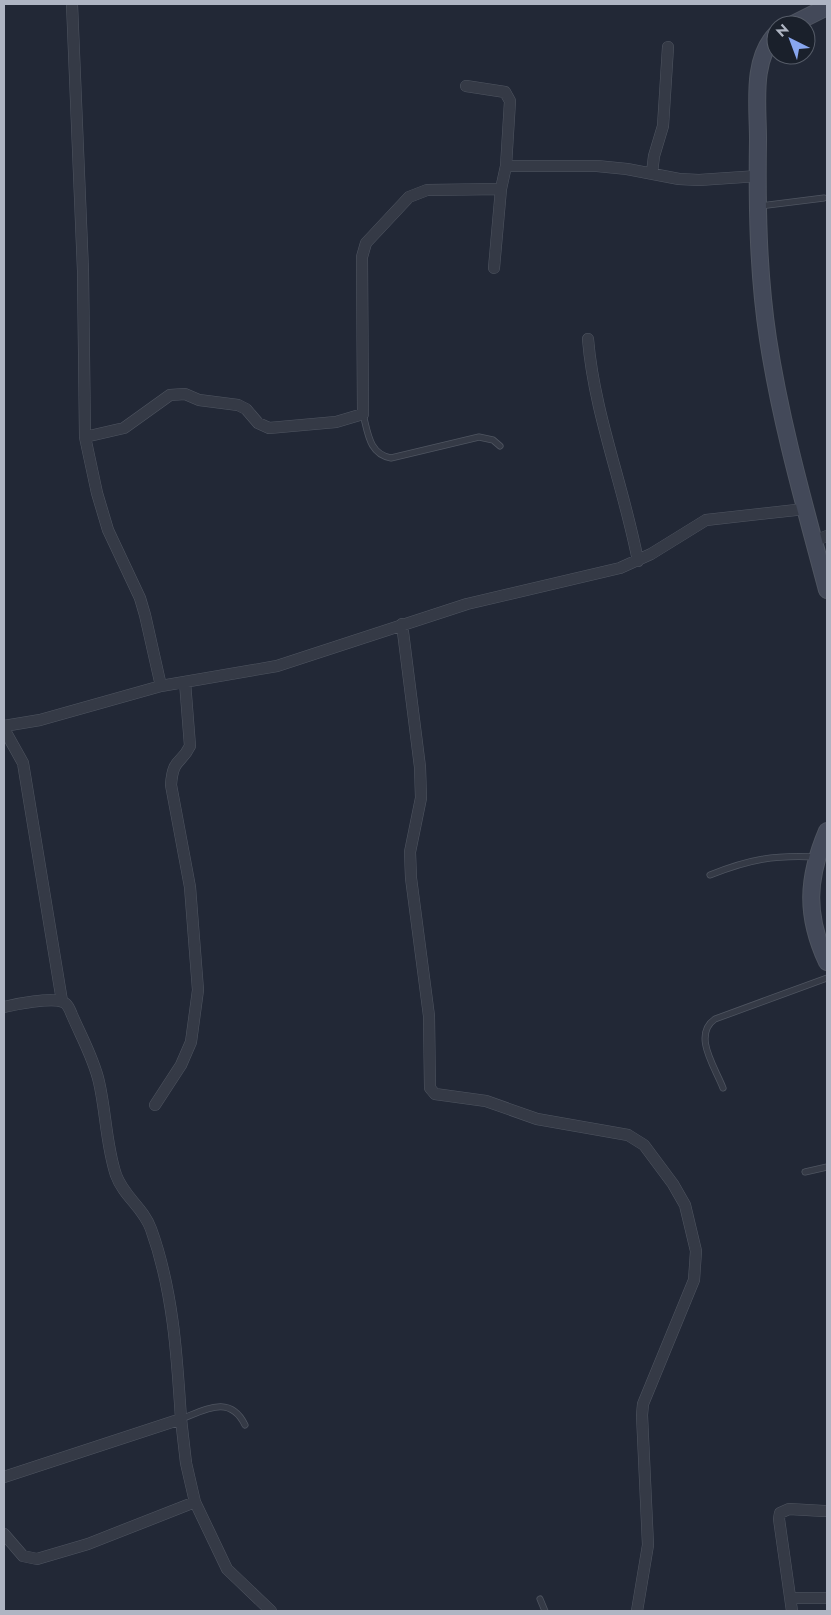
<svg xmlns="http://www.w3.org/2000/svg" width="831" height="1615" viewBox="0 0 831 1615" font-family="Jost,sans-serif">
  <rect width="100%" height="100%" fill="#222836"/>
  <g fill="none" stroke-linecap="round" stroke-linejoin="round">
    <g stroke="#4f5561" stroke-width="7">
      <path id="lane" d="M 760,206 L 824,198
        M 363,414 C 368,433 369,454 391,458 L 479,437 L 493,440 L 500,446
        M 710,875 C 750,859 774,855 816,857
        M 723,1088 C 715,1067 692,1035 715,1019 L 827,978
        M 805,1172 L 827,1167
        M 181,1419 C 205,1410 230,1394 245,1425
        M 540,1599 L 545,1611"/>
    </g>
    <g stroke="#4f5561" stroke-width="12">
      <path id="street" d="M 72,4 L 83,271 L 85,437 L 97,493 L 108,530 L 140,598 L 145,615 L 161,686
        M 466,86 L 505,92 L 510,101 L 506,166
        M 652,173 L 654,156 L 663,126 L 668,47
        M 494,268 L 501,189 L 506,166 L 597,166 L 627,169 L 679,179 L 699,180 L 758,176
        M 588,339 C 594,413 624,487 638,561
        M 85,437 L 124,428 L 170,395 L 185,394 L 199,400 L 238,405 L 246,409 L 258,423 L 269,428 L 336,422 L 363,414 L 362,257 L 366,243 L 409,197 L 427,190 L 501,189
        M 814,541 L 827,536
        M 402,624 L 420,767 L 421,798 L 410,852 L 411,878 L 429,1016 L 430,1088 L 435,1094 L 486,1101 L 537,1119 L 628,1135 L 644,1145 L 673,1184 L 685,1205 L 696,1251 L 694,1280 L 643,1404 L 642,1415 L 648,1545 L 637,1611
        M 4,726 L 40,720 L 161,686 L 277,666 L 467,604 L 620,568 L 651,554 L 706,520 L 805,509
        M 4,729 L 23,763 L 62,1001
        M 4,1007 C 16,1004 52,997 63,1002 C 68,1004 70,1010 72,1015 C 81,1036 94,1059 99,1082 C 106,1112 106,1145 116,1175 C 124,1197 143,1207 151,1229 C 173,1290 177,1355 181,1419
        M 155,1105 L 181,1065 L 191,1042 L 198,990 L 190,887 L 171,785 C 173,757 181,765 190,746 L 185,682
        M 4,1477 L 181,1419 L 186,1463 L 195,1502
        M 4,1534 L 23,1556 L 37,1559 L 88,1544 L 195,1502 L 227,1569 L 271,1611
        M 791,1598 L 827,1598
        M 792,1611 L 779,1519 L 780,1513 L 789,1509 L 824,1511"/>
    </g>
    <g stroke="#4f5561" stroke-width="18">
      <path id="secondary" d="M 791,25 L 827,7
        M 776,34 C 751,60 758,105 758,139 C 757,206 758,273 768,339 C 781,424 805,507 827,590
        M 827,831 C 807,878 805,915 827,962"/>
    </g>
    <use href="#lane" stroke="#353a46" stroke-width="5.5"/>
    <use href="#street" stroke="#353a46" stroke-width="11"/>
    <use href="#secondary" stroke="#434959" stroke-width="16"/>
  </g>
  <rect width="831" height="1615" fill="none" stroke="#afb5c3" stroke-width="10"/>
  <g transform="translate(791 40) rotate(318)"><circle r="24" fill="#1a202b" stroke="#565c68"/>
  <path d="M0-4L9 19L0 12L-9 19Z" fill="#88a6ef"/>
  <text y="-8" font-size="14" font-weight="bold" text-anchor="middle" fill="#afb5c3">N</text>
  </g>
</svg>
